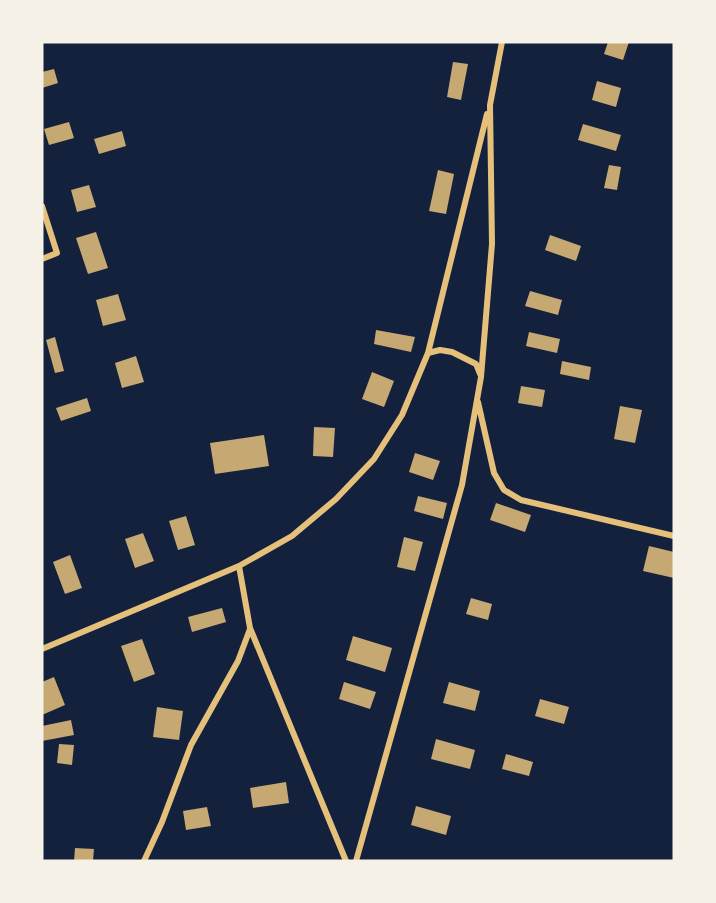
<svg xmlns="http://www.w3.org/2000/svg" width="716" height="903" viewBox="0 0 716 903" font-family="Commissioner,sans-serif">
  <rect width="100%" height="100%" fill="#14213d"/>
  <path fill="#c6a872" d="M 608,42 L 629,42 L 623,60 L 604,54 Z
    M 453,62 L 468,64 L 461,100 L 447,97 Z
    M 54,69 L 58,83 L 42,88 L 42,72 Z
    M 597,81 L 621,88 L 616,107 L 592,100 Z
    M 69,122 L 74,138 L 49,145 L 44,129 Z
    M 583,124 L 621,135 L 616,151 L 578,140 Z
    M 122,131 L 126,146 L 99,154 L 94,139 Z
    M 609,165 L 621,167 L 617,190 L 604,188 Z
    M 438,170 L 454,174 L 446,214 L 429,211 Z
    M 89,185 L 96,207 L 77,212 L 71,190 Z
    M 96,232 L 108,268 L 88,274 L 76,238 Z
    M 550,235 L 581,246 L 576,261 L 545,250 Z
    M 530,291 L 562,300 L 558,315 L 525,306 Z
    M 118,294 L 126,320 L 103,326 L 96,300 Z
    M 376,330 L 415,337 L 411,352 L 374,344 Z
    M 529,332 L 560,339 L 557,353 L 526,346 Z
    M 55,337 L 64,371 L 55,373 L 46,340 Z
    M 136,356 L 144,382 L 122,388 L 115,363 Z
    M 562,361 L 591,367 L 589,380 L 560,374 Z
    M 372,372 L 394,381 L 384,407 L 362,399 Z
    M 521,386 L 545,390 L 542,407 L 518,403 Z
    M 87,398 L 91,411 L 61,421 L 56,408 Z
    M 620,406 L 642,410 L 635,443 L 614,439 Z
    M 314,427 L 335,428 L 333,457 L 313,456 Z
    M 264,435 L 269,466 L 215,474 L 210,443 Z
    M 415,453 L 440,461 L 433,480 L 409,472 Z
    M 418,496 L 447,503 L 443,519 L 414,511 Z
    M 496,503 L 531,515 L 525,532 L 490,520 Z
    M 186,516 L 195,545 L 178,550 L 169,521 Z
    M 143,533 L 154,561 L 135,568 L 125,539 Z
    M 404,537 L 423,542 L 415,571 L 397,567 Z
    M 649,546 L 674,552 L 674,578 L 643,571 Z
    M 70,555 L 82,588 L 65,594 L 53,562 Z
    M 471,598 L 492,604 L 488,620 L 466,614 Z
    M 222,608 L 226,622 L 192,632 L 188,617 Z
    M 353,636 L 392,648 L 385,672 L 346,660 Z
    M 142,639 L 155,674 L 134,682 L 121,646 Z
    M 54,677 L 65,705 L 42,715 L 42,682 Z
    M 344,682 L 376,692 L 370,709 L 339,699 Z
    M 449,682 L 480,691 L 475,711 L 443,703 Z
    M 540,699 L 569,707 L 564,724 L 535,716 Z
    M 157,707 L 183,711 L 179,740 L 153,737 Z
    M 71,720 L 74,735 L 42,741 L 42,726 Z
    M 436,739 L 475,750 L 470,769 L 431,759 Z
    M 59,744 L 74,745 L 72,765 L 57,763 Z
    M 506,754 L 533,762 L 529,776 L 502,769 Z
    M 286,782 L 289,803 L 253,808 L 250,788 Z
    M 416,806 L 451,816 L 446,835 L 411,825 Z
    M 207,807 L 211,826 L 186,830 L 183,811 Z
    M 75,848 L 94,849 L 93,861 L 74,861 Z"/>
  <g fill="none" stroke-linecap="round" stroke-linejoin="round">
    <path stroke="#e5c07b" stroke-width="6" d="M 42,206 L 57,253 L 42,259
      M 428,353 L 440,350 L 452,352 L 476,364 L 480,374
      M 478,402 L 494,473 L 504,490 L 521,500 L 674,536
      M 239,566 L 250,628 L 346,861
      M 42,649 L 239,566 L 292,536 L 336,499 L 374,459 L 402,415 L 428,353 L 487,114
      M 144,861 L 162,822 L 191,745 L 238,661 L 250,629
      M 356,861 L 462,485 L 481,377 L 492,244 L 490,105 L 502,42"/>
  </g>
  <rect width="716" height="903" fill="none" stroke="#f6f1e7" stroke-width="87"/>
</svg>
